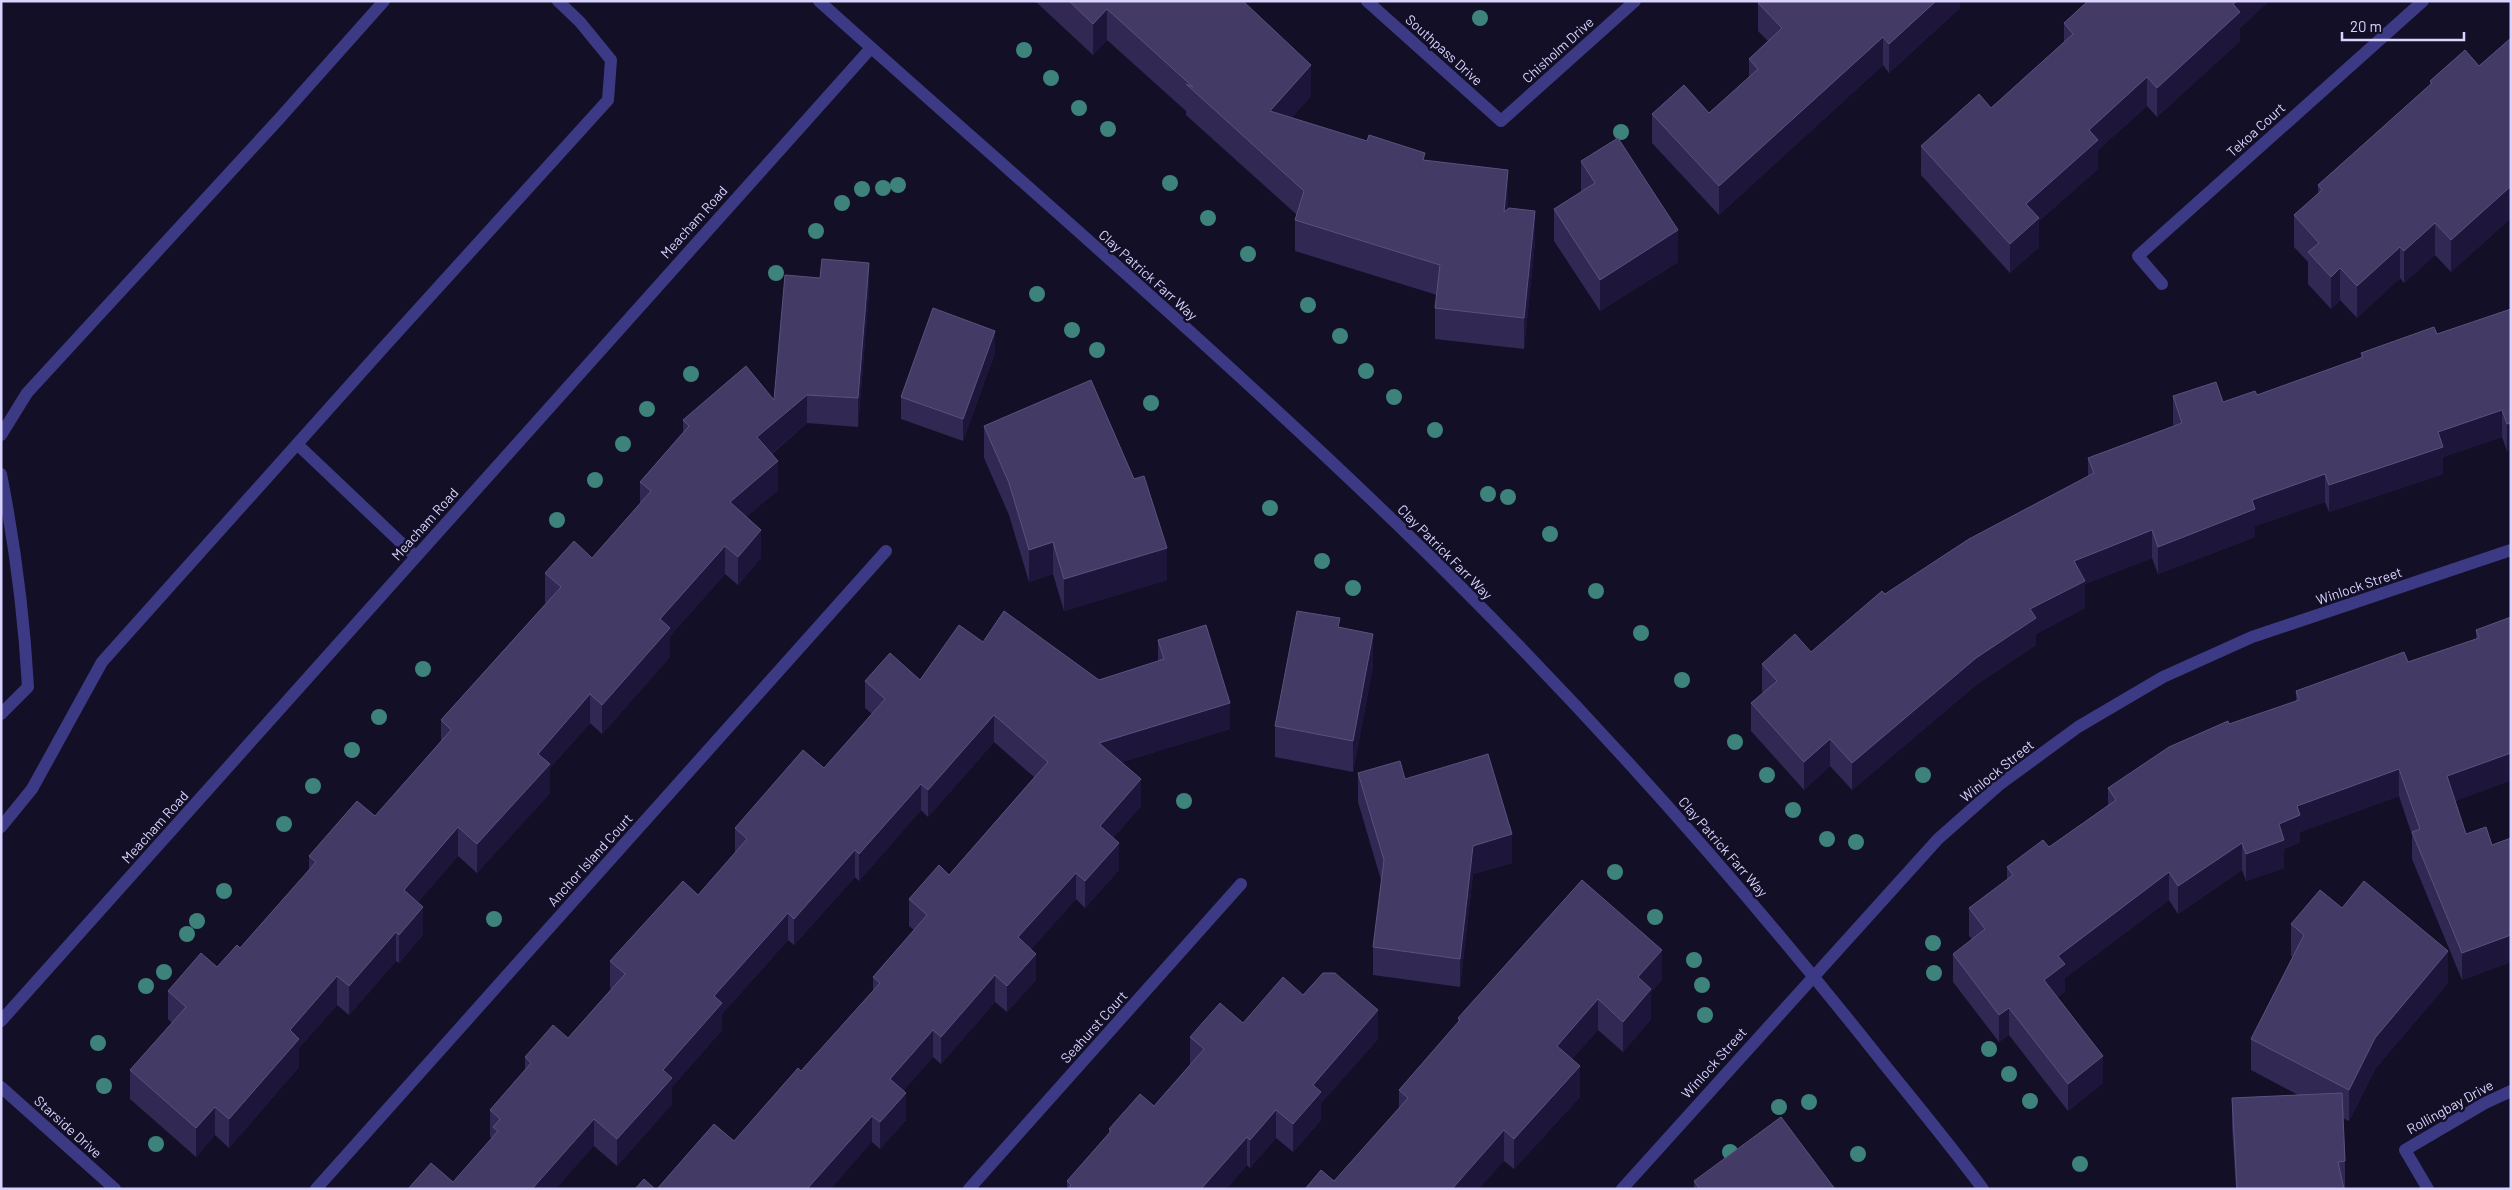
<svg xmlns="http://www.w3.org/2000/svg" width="2512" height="1190" viewBox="0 0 2512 1190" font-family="Barlow,sans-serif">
  <rect width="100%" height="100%" fill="#130f26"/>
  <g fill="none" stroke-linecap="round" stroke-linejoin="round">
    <path stroke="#3d3a85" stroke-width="12" d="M 819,1 C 1014,176 1214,347 1402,529 C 1575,696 1735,876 1884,1064 C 1917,1105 1951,1146 1983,1189
      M 1367,1 L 1501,121 L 1635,1
      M 2162,284 L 2138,256 L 2423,1
      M 1,435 L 27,393 L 279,119 L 384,1
      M 297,444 L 416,557
      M 1,474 C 15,545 24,615 28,687 L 1,714
      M 1,827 L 32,789 L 102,662 L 383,348 L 608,100 L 611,60 L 580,22 L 558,1
      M 1,1021 L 871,48
      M 1,1087 L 115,1189
      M 316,1189 L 886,551
      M 969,1189 L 1241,884
      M 1622,1189 L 1938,839 L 1999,785 L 2078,727 L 2163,677 L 2252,637 L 2511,550
      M 2428,1189 L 2405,1150 L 2485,1103 L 2511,1091"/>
  </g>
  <g fill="#3d827b">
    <circle cx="1480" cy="18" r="8"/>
    <circle cx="1024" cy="50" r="8"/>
    <circle cx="1051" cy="78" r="8"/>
    <circle cx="1079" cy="108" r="8"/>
    <circle cx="1108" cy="129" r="8"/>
    <circle cx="1621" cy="132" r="8"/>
    <circle cx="1170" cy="183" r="8"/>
    <circle cx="898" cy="185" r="8"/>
    <circle cx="883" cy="188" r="8"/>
    <circle cx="862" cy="189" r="8"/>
    <circle cx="842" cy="203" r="8"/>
    <circle cx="1208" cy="218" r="8"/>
    <circle cx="816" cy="231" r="8"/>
    <circle cx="1248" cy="254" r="8"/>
    <circle cx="776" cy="273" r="8"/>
    <circle cx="1037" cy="294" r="8"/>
    <circle cx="1308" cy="305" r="8"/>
    <circle cx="1072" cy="330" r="8"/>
    <circle cx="1340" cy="336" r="8"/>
    <circle cx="1097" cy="350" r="8"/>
    <circle cx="1366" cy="371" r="8"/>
    <circle cx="691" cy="374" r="8"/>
    <circle cx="1394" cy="397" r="8"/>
    <circle cx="1151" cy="403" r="8"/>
    <circle cx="647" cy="409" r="8"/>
    <circle cx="1435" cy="430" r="8"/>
    <circle cx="623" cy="444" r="8"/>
    <circle cx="595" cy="480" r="8"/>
    <circle cx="1488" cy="494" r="8"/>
    <circle cx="1508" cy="497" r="8"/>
    <circle cx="1270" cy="508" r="8"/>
    <circle cx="557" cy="520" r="8"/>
    <circle cx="1550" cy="534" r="8"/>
    <circle cx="1322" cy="561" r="8"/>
    <circle cx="1353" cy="588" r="8"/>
    <circle cx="1596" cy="591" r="8"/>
    <circle cx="1641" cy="633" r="8"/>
    <circle cx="423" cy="669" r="8"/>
    <circle cx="1682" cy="680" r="8"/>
    <circle cx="379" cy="717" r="8"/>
    <circle cx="1735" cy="742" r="8"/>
    <circle cx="352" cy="750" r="8"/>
    <circle cx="1767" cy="775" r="8"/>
    <circle cx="1923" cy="775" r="8"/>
    <circle cx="313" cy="786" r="8"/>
    <circle cx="1184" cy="801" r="8"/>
    <circle cx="1793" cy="810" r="8"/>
    <circle cx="284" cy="824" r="8"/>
    <circle cx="1827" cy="839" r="8"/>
    <circle cx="1856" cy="842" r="8"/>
    <circle cx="1615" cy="872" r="8"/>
    <circle cx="224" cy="891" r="8"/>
    <circle cx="1655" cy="917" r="8"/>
    <circle cx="494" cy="919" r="8"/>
    <circle cx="197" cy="921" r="8"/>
    <circle cx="187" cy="934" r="8"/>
    <circle cx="1933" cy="943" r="8"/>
    <circle cx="1694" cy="960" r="8"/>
    <circle cx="164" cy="972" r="8"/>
    <circle cx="1934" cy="973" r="8"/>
    <circle cx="1702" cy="985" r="8"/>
    <circle cx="146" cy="986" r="8"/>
    <circle cx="1705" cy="1015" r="8"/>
    <circle cx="98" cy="1043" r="8"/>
    <circle cx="1989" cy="1049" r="8"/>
    <circle cx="2009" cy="1074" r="8"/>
    <circle cx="104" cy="1086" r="8"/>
    <circle cx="2030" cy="1101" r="8"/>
    <circle cx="1809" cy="1102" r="8"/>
    <circle cx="1779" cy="1107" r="8"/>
    <circle cx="156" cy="1144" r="8"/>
    <circle cx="1730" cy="1152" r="8"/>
    <circle cx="1858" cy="1154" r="8"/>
    <circle cx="2080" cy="1164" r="8"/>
  </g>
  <path fill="#312854" d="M 1035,1 L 1243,1 L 1311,96 L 1291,118 L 1425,160 L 1508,200 L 1507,210 L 1535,242 L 1524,349 L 1435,339 L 1435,308 L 1437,295 L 1295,251 L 1295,220 L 1297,215 L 1186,115 L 1186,111 L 1107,40 L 1093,55 Z
    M 1960,1 L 1960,8 L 1889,73 L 1883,65 L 1719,215 L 1652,143 L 1652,114 L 1709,113 L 1749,78 L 1749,59 L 1768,41 L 1758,31 L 1758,3 Z
    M 2088,1 L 2269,1 L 2240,28 L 2240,41 L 2157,117 L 2147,106 L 2098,150 L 2098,169 L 2039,221 L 2039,247 L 2010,273 L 1921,175 L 1921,146 L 1991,108 L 2064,42 L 2064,23 Z
    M 2511,38 L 2511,218 L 2451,272 L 2435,255 L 2404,283 L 2400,278 L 2357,318 L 2340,300 L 2331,309 L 2308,284 L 2308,262 L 2294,247 L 2294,215 L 2318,195 L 2318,185 L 2430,85 L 2430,81 L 2479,66 Z
    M 1581,161 L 1678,262 L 1600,311 L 1554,241 L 1554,209 L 1581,192 Z
    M 869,291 L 858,427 L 807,423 L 772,454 L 778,490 L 746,517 L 761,558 L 738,585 L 725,574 L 670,636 L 670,657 L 602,734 L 590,723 L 550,768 L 550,793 L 477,873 L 458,856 L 418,902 L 423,935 L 399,963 L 396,961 L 349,1015 L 337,1005 L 299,1048 L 299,1067 L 229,1148 L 215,1135 L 196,1157 L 130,1099 L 130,1070 L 172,1023 L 168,1019 L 168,991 L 217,967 L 240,948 L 309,870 L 309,856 L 375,816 L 441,742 L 441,720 L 546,603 L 545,602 L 545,573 L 592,558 L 640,504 L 640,482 L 683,432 L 683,420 L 774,400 Z
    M 2511,309 L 2511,450 L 2507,451 L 2502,437 L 2443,457 L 2443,474 L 2329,512 L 2325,502 L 2255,526 L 2255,537 L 2158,574 L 2152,558 L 2085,584 L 2085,608 L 2036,634 L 2036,645 L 1976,685 L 1852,790 L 1830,766 L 1804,790 L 1751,731 L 1751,703 L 1763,693 L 1762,691 L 1762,664 L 1811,652 L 1885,594 L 2088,476 L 2088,458 L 2174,426 L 2173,424 L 2173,396 L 2223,402 L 2257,395 L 2361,358 L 2361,353 L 2437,334 Z
    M 995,353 L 963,441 L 901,419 L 901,397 Z
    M 984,426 L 1167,580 L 1064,611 L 1053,574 L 1029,582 L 1009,515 L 984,458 Z
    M 2511,617 L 2511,780 L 2455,801 L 2466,834 L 2492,845 L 2511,838 L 2511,962 L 2462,980 L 2412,859 L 2412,835 L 2399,796 L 2300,832 L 2300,842 L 2284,849 L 2284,868 L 2246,881 L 2242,870 L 2178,914 L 2169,900 L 2065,978 L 2065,992 L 2057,997 L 2103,1083 L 2068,1111 L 2009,1035 L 1999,1042 L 1953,982 L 1953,954 L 1972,939 L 1969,936 L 1969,908 L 2007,880 L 2007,867 L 2049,847 L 2108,805 L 2108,788 L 2229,724 L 2296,701 L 2296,691 L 2408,662 L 2476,639 L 2476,630 Z
    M 1340,628 L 1373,666 L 1353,772 L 1275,757 L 1275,726 Z
    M 1158,640 L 1230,729 L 1122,762 L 1141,806 L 1113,838 L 1119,870 L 1085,908 L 1076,899 L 1031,949 L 1036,980 L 1007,1012 L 995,1002 L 941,1064 L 933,1057 L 903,1091 L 906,1120 L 880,1149 L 872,1142 L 734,1141 L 801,1071 L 873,991 L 873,977 L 914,930 L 909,926 L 909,899 L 949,875 L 1034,777 L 994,742 L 928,817 L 921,810 L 859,881 L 855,877 L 794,945 L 788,940 L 722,1014 L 722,1030 L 672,1087 L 672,1104 L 617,1166 L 594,1146 L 453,1182 L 492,1138 L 490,1137 L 490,1110 L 525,1070 L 525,1057 L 568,1038 L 611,989 L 610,988 L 610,961 L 698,895 L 735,853 L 735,828 L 824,768 L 872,714 L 865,708 L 865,681 L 920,680 L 983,642 L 1099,680 L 1158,661 Z
    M 1358,773 L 1405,779 L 1512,863 L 1473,874 L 1460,987 L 1373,975 L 1373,947 L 1381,880 L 1358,802 Z
    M 2342,908 L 2448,983 L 2375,1069 L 2349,1121 L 2343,1118 L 2345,1161 L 2345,1189 L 2236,1189 L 2232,1127 L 2232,1098 L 2298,1095 L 2251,1070 L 2251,1039 L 2293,957 L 2291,956 L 2291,924 Z
    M 1662,980 L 1651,992 L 1651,1019 L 1623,1052 L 1598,1030 L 1572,1059 L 1580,1097 L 1514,1169 L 1504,1161 L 1399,1108 L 1399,1090 L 1458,1023 L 1458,1018 Z
    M 1303,995 L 1378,1039 L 1321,1103 L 1321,1120 L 1293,1152 L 1276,1138 L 1250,1168 L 1247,1165 L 1226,1189 L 1067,1189 L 1067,1181 L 1109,1133 L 1109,1129 L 1154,1106 L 1190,1065 L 1190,1037 L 1243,1023 Z
    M 1694,1181 L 1835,1189 L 1694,1189 Z"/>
  <path fill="#1d163a" d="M 1936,1 L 1960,1 L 1960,8 L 1889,73 L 1889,44 Z
    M 2237,1 L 2269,1 L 2240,28 L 2240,41 L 2157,117 L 2157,88 Z
    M 1107,9 L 1107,40 L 1093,55 L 1093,24 Z
    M 1883,37 L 1883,65 L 1719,215 L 1719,186 Z
    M 1311,65 L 1311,96 L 1270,142 L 1270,111 Z
    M 2147,77 L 2147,106 L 2098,150 L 2098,169 L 2039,221 L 2039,247 L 2010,273 L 2010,244 L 2026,204 L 2089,130 Z
    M 1508,170 L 1508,200 L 1504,243 L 1504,212 Z
    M 2511,186 L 2511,218 L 2451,272 L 2451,240 Z
    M 1535,211 L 1535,242 L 1524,349 L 1524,318 Z
    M 2435,223 L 2435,255 L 2404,283 L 2404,251 Z
    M 1678,230 L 1678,262 L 1600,311 L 1600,280 Z
    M 2400,247 L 2400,278 L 2357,318 L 2357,286 Z
    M 869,263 L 869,291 L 858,427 L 858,398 Z
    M 2340,268 L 2340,300 L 2331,309 L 2331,277 Z
    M 995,331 L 995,353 L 963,441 L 963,419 Z
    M 807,395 L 807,423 L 757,466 L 757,437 Z
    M 2502,410 L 2502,437 L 2443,457 L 2443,474 L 2329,512 L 2329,485 L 2438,432 Z
    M 2511,423 L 2511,450 L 2507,451 L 2507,424 Z
    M 778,461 L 778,490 L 730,531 L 730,502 Z
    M 2325,474 L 2325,502 L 2255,526 L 2255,537 L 2158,574 L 2158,547 L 2252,500 Z
    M 761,530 L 761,558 L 738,585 L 738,557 Z
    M 2152,530 L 2152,558 L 2085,584 L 2085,608 L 2036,634 L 2036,645 L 1976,685 L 1852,790 L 1852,763 L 2030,609 L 2074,561 Z
    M 1053,542 L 1053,574 L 1029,582 L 1029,550 Z
    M 725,546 L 725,574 L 670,636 L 670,657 L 602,734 L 602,705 L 660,619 Z
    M 1167,548 L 1167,580 L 1064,611 L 1064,579 Z
    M 1373,634 L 1373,666 L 1353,772 L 1353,741 Z
    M 590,694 L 590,723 L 550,768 L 550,793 L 477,873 L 477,844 L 538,754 Z
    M 1230,703 L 1230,729 L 1099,769 L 1099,743 Z
    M 994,715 L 994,742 L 928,817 L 928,790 Z
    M 1830,739 L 1830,766 L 1804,790 L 1804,762 Z
    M 2511,753 L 2511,780 L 2447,804 L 2447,776 Z
    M 2399,769 L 2399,796 L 2300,832 L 2300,842 L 2284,849 L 2284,868 L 2246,881 L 2246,854 L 2297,806 Z
    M 1141,779 L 1141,806 L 1100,853 L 1100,826 Z
    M 921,784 L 921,810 L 859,881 L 859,854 Z
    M 458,827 L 458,856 L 404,919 L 404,890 Z
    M 1512,834 L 1512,863 L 1473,874 L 1460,987 L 1460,959 L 1473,846 Z
    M 1119,843 L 1119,870 L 1085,908 L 1085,881 Z
    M 2242,843 L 2242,870 L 2178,914 L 2178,886 Z
    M 855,850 L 855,877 L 794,945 L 794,919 Z
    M 2169,872 L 2169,900 L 2065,978 L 2065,992 L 2044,1008 L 2044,980 L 2058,956 Z
    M 1076,873 L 1076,899 L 1018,964 L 1018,937 Z
    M 423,907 L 423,935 L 399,963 L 399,935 Z
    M 788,913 L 788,940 L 722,1014 L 722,1030 L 672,1087 L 672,1104 L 617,1166 L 617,1139 L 663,1070 L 714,996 Z
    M 396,932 L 396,961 L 349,1015 L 349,986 Z
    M 2511,935 L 2511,962 L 2462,980 L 2462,953 Z
    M 1662,950 L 1662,980 L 1651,992 L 1651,1019 L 1623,1052 L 1623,1022 L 1638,977 Z
    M 2448,951 L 2448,983 L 2375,1069 L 2349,1121 L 2349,1090 L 2375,1038 Z
    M 1036,954 L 1036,980 L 1007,1012 L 1007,986 Z
    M 995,975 L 995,1002 L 941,1064 L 941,1037 Z
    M 337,976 L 337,1005 L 299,1048 L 299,1067 L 229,1148 L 229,1119 L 290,1030 Z
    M 1598,999 L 1598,1030 L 1557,1076 L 1557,1046 Z
    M 2009,1008 L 2009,1035 L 1999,1042 L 1999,1015 Z
    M 1378,1010 L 1378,1039 L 1321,1103 L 1321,1120 L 1293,1152 L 1293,1124 L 1313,1085 Z
    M 933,1030 L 933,1057 L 890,1106 L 890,1079 Z
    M 2103,1056 L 2103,1083 L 2068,1111 L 2068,1084 Z
    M 1580,1066 L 1580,1097 L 1514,1169 L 1514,1139 Z
    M 906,1093 L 906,1120 L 880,1149 L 880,1122 Z
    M 215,1107 L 215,1135 L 196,1157 L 196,1128 Z
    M 1276,1110 L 1276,1138 L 1250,1168 L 1250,1140 Z
    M 872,1116 L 872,1142 L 831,1189 L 807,1189 Z
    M 594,1119 L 594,1146 L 556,1189 L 532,1189 Z
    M 1504,1130 L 1504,1161 L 1479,1189 L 1452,1189 Z
    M 1247,1137 L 1247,1165 L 1226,1189 L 1201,1189 Z"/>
  <path fill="#433a66" stroke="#5a527e" d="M 1069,1 L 1243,1 L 1311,65 L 1270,111 L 1367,141 L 1369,135 L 1425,153 L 1423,160 L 1508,170 L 1504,212 L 1509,208 L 1535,211 L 1524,318 L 1435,308 L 1440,265 L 1295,220 L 1304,191 L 1186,84 L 1193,87 L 1107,9 L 1093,24 Z
    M 1760,1 L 1936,1 L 1889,44 L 1883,37 L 1719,186 L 1652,114 L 1684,85 L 1709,113 L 1758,69 L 1749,59 L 1782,28 L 1758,3 Z
    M 2088,1 L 2237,1 L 2233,4 L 2240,12 L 2157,88 L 2147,77 L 2089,130 L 2098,140 L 2026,204 L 2039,218 L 2010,244 L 1921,146 L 1979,94 L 1991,108 L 2073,34 L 2064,23 Z
    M 2511,38 L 2511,186 L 2451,240 L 2435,223 L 2404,251 L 2400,247 L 2357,286 L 2340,268 L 2331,277 L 2308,252 L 2319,243 L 2294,215 L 2322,190 L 2318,185 L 2432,83 L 2430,81 L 2465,50 L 2479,66 Z
    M 1618,138 L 1678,230 L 1600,280 L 1554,209 L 1595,183 L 1581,161 Z
    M 822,259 L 869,263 L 858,398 L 807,395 L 757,437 L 778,461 L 730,502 L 761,530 L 738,557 L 725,546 L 660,619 L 670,628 L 602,705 L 590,694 L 538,754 L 550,764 L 477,844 L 458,827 L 404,890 L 423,907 L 399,935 L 396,932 L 349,986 L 337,976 L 290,1030 L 299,1039 L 229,1119 L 215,1107 L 196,1128 L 130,1070 L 186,1007 L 168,991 L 201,953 L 217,967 L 237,945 L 240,948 L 316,862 L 309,856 L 357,801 L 375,816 L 451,730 L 441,720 L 561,587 L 545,573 L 574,541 L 592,558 L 651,491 L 640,482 L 689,426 L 683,420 L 746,366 L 774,400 L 785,275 L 820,278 Z
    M 933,308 L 995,331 L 963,419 L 901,397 Z
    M 2511,309 L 2511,423 L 2507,424 L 2502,410 L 2438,432 L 2443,447 L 2329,485 L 2325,474 L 2252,500 L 2255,509 L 2158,547 L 2152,530 L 2074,561 L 2085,581 L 2030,609 L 2036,618 L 1976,658 L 1852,763 L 1830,739 L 1804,762 L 1751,703 L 1777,681 L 1762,664 L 1795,634 L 1811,652 L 1882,591 L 1885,594 L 1969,539 L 2094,473 L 2088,458 L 2182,423 L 2173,396 L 2216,382 L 2223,402 L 2255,391 L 2257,395 L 2363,357 L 2361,353 L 2434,327 L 2437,334 Z
    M 1091,380 L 1134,479 L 1144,476 L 1167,548 L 1064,579 L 1053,542 L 1029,550 L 1009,483 L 984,426 Z
    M 1004,611 L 1099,680 L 1164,659 L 1158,640 L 1206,625 L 1230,703 L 1099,743 L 1141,779 L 1100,826 L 1119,843 L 1085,881 L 1076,873 L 1018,937 L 1036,954 L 1007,986 L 995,975 L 941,1037 L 933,1030 L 890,1079 L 906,1093 L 880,1122 L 872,1116 L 807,1189 L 657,1189 L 714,1124 L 734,1141 L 798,1068 L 801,1071 L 880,983 L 873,977 L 927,915 L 909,899 L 939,865 L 949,875 L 1048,762 L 994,715 L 928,790 L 921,784 L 859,854 L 855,850 L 794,919 L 788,913 L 714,996 L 722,1003 L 663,1070 L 672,1078 L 617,1139 L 594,1119 L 532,1189 L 408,1189 L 431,1163 L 453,1182 L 498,1131 L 493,1127 L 500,1119 L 490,1110 L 531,1063 L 525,1057 L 553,1025 L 568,1038 L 625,974 L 610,961 L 683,881 L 698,895 L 747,839 L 735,828 L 803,750 L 824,768 L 885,699 L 865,681 L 890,653 L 920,680 L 959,625 L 983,642 Z
    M 1297,611 L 1340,618 L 1338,627 L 1373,634 L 1353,741 L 1275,726 Z
    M 2511,617 L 2511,753 L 2447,776 L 2466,834 L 2486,827 L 2492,845 L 2511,838 L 2511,935 L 2462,953 L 2412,832 L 2420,829 L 2399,769 L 2297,806 L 2300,815 L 2279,824 L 2284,840 L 2246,854 L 2242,843 L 2178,886 L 2169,872 L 2058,956 L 2065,964 L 2044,980 L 2103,1056 L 2068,1084 L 2009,1008 L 1999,1015 L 1953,954 L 1985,929 L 1969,908 L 2013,875 L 2007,867 L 2043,840 L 2049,847 L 2116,800 L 2108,788 L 2169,747 L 2228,721 L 2229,724 L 2299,700 L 2296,691 L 2404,652 L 2408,662 L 2479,638 L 2476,630 Z
    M 1488,754 L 1512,834 L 1473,846 L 1460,959 L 1373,947 L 1384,860 L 1358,773 L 1400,761 L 1405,779 Z
    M 1582,880 L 1662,950 L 1638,977 L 1651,989 L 1623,1022 L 1598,999 L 1557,1046 L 1580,1066 L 1514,1139 L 1504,1130 L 1452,1189 L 1305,1189 L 1321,1170 L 1334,1181 L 1408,1098 L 1399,1090 L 1460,1020 L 1458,1018 Z
    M 2364,881 L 2448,951 L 2375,1038 L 2349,1090 L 2251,1039 L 2304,935 L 2291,924 L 2320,890 L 2342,908 Z
    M 1323,973 L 1335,973 L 1378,1010 L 1313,1085 L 1321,1092 L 1293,1124 L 1276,1110 L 1250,1140 L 1247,1137 L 1201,1189 L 1068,1189 L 1071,1185 L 1067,1181 L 1111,1131 L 1109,1129 L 1140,1094 L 1154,1106 L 1204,1049 L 1190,1037 L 1220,1003 L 1243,1023 L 1283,977 L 1303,995 Z
    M 2342,1093 L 2345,1161 L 2338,1162 L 2344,1189 L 2237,1189 L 2232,1098 Z
    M 1781,1117 L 1835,1189 L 1700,1189 L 1694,1181 Z
    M 644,1179 L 655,1189 L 635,1189 Z"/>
  <g text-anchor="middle" stroke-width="5" stroke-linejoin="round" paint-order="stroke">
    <g font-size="14" fill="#d9d4ff" stroke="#130f26">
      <text transform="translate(1444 50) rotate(42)" y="5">Southpass Drive</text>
      <text transform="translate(1558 50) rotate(-42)" y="5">Chisholm Drive</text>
      <text transform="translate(2256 130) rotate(-42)" y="5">Tekoa Court</text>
      <text transform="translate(694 222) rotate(-48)" y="5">Meacham Road</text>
      <text transform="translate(1148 275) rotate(42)" y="5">Clay Patrick Farr Way</text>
      <text transform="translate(425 524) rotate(-48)" y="5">Meacham Road</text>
      <text transform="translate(1445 552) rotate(45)" y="5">Clay Patrick Farr Way</text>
      <text transform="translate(2359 586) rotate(-19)" y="5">Winlock Street</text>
      <text transform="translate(1997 771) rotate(-39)" y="5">Winlock Street</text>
      <text transform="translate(155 827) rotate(-48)" y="5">Meacham Road</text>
      <text transform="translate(1723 847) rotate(49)" y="5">Clay Patrick Farr Way</text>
      <text transform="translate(590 860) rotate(-48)" y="5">Anchor Island Court</text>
      <text transform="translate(1094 1027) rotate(-48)" y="5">Seahurst Court</text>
      <text transform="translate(1714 1063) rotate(-48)" y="5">Winlock Street</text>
      <text transform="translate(2450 1107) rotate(-29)" y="5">Rollingbay Drive</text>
      <text transform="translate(68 1127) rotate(42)" y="5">Starside Drive</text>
    </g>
  </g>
  <rect width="2512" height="1190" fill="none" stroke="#d9d4ff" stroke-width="5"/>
  <path d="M2342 32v8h122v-8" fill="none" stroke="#d9d4ff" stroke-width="2.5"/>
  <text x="2350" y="32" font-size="15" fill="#d9d4ff" stroke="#130f26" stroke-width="4" paint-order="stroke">20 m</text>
</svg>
